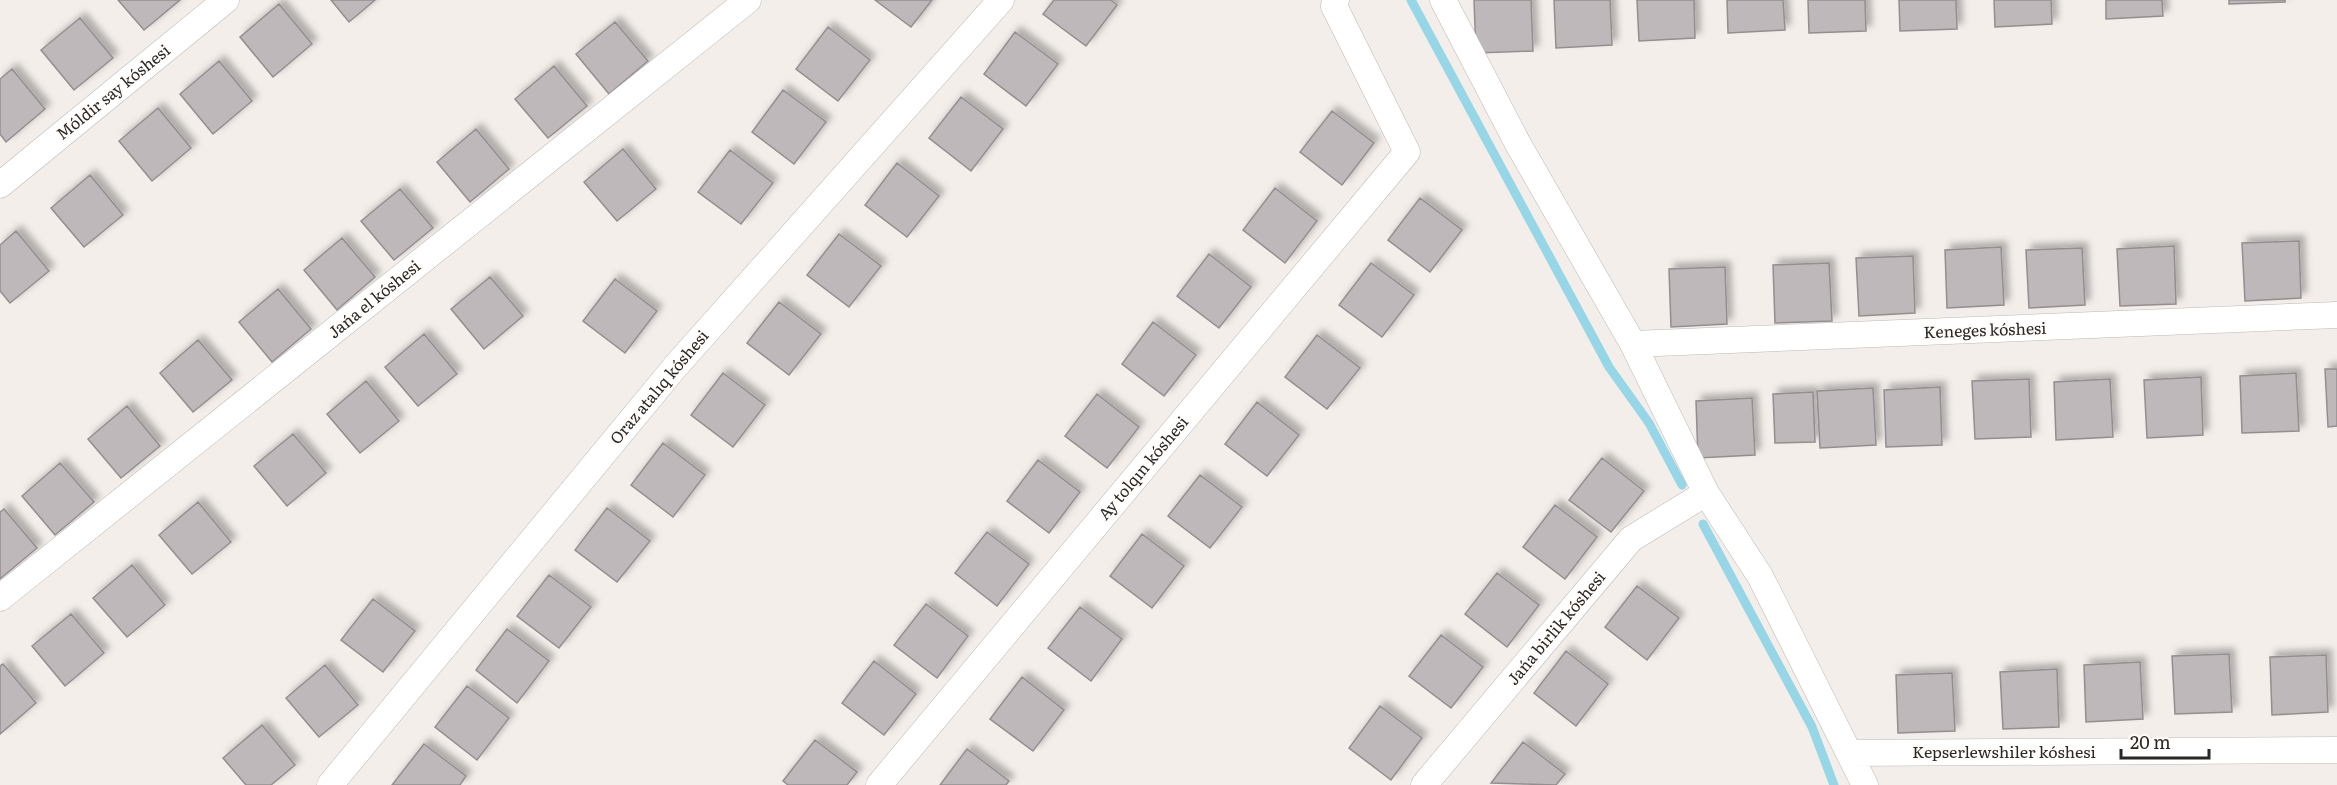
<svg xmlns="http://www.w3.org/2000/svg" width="2337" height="785" viewBox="0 0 2337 785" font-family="Literata,serif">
  <defs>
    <filter id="shadow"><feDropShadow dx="5.5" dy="-5.5" stdDeviation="3" flood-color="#0004"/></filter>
  </defs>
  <rect width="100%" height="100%" fill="#f3eeea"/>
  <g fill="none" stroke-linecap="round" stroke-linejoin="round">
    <path stroke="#96d6e6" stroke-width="9" d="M 1411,0 L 1609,367 L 1649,423 L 1682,485
      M 1703,524 L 1812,727 L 1834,785"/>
  </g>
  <path fill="#beb8ba" stroke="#948e90" stroke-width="1.5" filter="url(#shadow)" d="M 118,0 L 180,0 L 144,30 Z
    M 331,0 L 375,0 L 349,22 Z
    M 875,0 L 932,0 L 911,27 Z
    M 1054,0 L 1111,0 L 1117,5 L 1086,46 L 1043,14 Z
    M 1474,0 L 1531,0 L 1533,51 L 1476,53 Z
    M 1554,0 L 1610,0 L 1612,45 L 1556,48 Z
    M 1637,0 L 1694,0 L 1695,38 L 1639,41 Z
    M 1727,0 L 1783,0 L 1785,30 L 1728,33 Z
    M 1808,0 L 1865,0 L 1866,31 L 1809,33 Z
    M 1899,0 L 1956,0 L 1957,29 L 1900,31 Z
    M 1994,0 L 2051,0 L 2052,24 L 1995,27 Z
    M 2106,0 L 2162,0 L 2163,16 L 2106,19 Z
    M 2229,0 L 2285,0 L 2285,2 L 2229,4 Z
    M 279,4 L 312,44 L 273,77 L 240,37 Z
    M 80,18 L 113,58 L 74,90 L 41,50 Z
    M 615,22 L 648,61 L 609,94 L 576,54 Z
    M 828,27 L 870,60 L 838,101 L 796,69 Z
    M 1015,32 L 1058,64 L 1026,106 L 984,74 Z
    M 219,61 L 252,101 L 213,134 L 180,94 Z
    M 554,66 L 587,106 L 548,138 L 515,99 Z
    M 12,69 L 45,109 L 6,142 L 0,134 L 0,79 Z
    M 783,90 L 826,122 L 794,164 L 752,132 Z
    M 961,97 L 1003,129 L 971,171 L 929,138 Z
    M 158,108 L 191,148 L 152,181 L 119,141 Z
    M 1332,111 L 1374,143 L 1342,185 L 1300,152 Z
    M 476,129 L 509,169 L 470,202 L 437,162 Z
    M 623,149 L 656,189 L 617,221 L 584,182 Z
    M 730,150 L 773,183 L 741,224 L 698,192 Z
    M 897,163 L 939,196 L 907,237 L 865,205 Z
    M 90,175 L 123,215 L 84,247 L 51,208 Z
    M 1275,188 L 1317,221 L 1285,263 L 1243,230 Z
    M 400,189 L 433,228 L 394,260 L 361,221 Z
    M 1420,198 L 1462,230 L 1430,272 L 1388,240 Z
    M 16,231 L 49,271 L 10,303 L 0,291 L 0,245 Z
    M 839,234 L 881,266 L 849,307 L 807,275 Z
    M 342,238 L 375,277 L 337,310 L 304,270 Z
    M 2299,241 L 2301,298 L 2245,301 L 2242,243 Z
    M 2174,246 L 2176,304 L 2120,306 L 2117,249 Z
    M 2001,247 L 2004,305 L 1947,308 L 1945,250 Z
    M 2082,248 L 2085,305 L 2029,308 L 2026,250 Z
    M 1209,254 L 1251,287 L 1219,328 L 1177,296 Z
    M 1913,256 L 1915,313 L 1859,316 L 1856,258 Z
    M 1371,263 L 1414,295 L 1382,337 L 1339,305 Z
    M 1829,263 L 1832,321 L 1775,323 L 1773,265 Z
    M 1725,267 L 1727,324 L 1671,327 L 1669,269 Z
    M 490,277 L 523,316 L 484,349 L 451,309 Z
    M 615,279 L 657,311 L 625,353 L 583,321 Z
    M 278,289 L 311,329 L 272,362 L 239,322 Z
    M 779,302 L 821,334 L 789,375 L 747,343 Z
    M 1153,322 L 1196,355 L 1164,396 L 1122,364 Z
    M 424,334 L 457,374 L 418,406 L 385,367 Z
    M 1317,335 L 1360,368 L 1327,409 L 1285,377 Z
    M 198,340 L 232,380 L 193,412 L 160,373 Z
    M 2325,369 L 2337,369 L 2337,426 L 2328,427 Z
    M 723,373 L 765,405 L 733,447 L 691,415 Z
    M 2296,373 L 2299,431 L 2242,433 L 2240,376 Z
    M 2201,377 L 2203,435 L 2147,438 L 2144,380 Z
    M 2029,379 L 2031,437 L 1975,439 L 1972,381 Z
    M 2110,379 L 2113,437 L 2056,440 L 2054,382 Z
    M 366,381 L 399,421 L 360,453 L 327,414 Z
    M 1940,387 L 1942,445 L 1886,447 L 1884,390 Z
    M 1873,388 L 1876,445 L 1820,448 L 1817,391 Z
    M 1813,392 L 1815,442 L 1775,443 L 1773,394 Z
    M 1097,394 L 1139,427 L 1107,468 L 1065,436 Z
    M 1752,398 L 1755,455 L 1698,458 L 1696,401 Z
    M 1257,402 L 1299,435 L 1267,476 L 1225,444 Z
    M 127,406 L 160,446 L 121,478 L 88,439 Z
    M 293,434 L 326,473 L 287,506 L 254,466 Z
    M 663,443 L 705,475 L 673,517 L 631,485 Z
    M 1602,458 L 1644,491 L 1611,532 L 1569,500 Z
    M 1038,460 L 1080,492 L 1049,533 L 1007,501 Z
    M 60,463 L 94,502 L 55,535 L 22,496 Z
    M 1200,475 L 1242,507 L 1210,548 L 1168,516 Z
    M 198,502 L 231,542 L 192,574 L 159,535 Z
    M 1555,505 L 1597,537 L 1565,579 L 1523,547 Z
    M 607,508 L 650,541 L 617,582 L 575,550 Z
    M 4,509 L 37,548 L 0,579 L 0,512 Z
    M 987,532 L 1029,564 L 997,606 L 955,573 Z
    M 1142,534 L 1184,566 L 1152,608 L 1110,576 Z
    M 132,565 L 165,605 L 127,637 L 93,598 Z
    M 1497,573 L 1539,605 L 1507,647 L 1465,614 Z
    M 549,575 L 591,607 L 559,648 L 517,616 Z
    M 1637,586 L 1679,618 L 1647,660 L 1605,627 Z
    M 373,599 L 415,631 L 383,672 L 341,640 Z
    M 926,604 L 968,636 L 937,678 L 894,645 Z
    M 1080,607 L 1122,639 L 1091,681 L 1048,648 Z
    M 71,614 L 104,653 L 65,686 L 32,646 Z
    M 507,629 L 549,661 L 517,703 L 476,670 Z
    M 1441,635 L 1483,667 L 1451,708 L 1409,676 Z
    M 1566,651 L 1608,684 L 1576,726 L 1534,693 Z
    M 2229,654 L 2232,712 L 2175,714 L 2172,656 Z
    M 2326,655 L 2328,712 L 2272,715 L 2270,657 Z
    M 874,661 L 916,694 L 884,735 L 842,703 Z
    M 2140,662 L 2143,719 L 2086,722 L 2084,665 Z
    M 3,664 L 36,703 L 0,734 L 0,666 Z
    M 325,665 L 358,705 L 319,737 L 286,698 Z
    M 2057,669 L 2059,727 L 2003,729 L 2000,672 Z
    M 1952,673 L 1955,731 L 1898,733 L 1896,675 Z
    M 1022,677 L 1064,710 L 1033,751 L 990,719 Z
    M 467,686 L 509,718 L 477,760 L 435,727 Z
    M 1380,706 L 1422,738 L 1391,780 L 1349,748 Z
    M 262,725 L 295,765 L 271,785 L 246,785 L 223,758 Z
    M 815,740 L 857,772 L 847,785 L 788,785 L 783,781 Z
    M 1523,742 L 1565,774 L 1556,785 L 1491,783 Z
    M 424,744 L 466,776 L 460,785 L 392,785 Z
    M 967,749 L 1009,781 L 1006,785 L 940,785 Z"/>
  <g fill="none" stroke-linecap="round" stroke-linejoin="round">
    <g stroke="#bdb9b5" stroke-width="27">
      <path id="street" d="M 1443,0 L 1518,144 L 1633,344 L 1706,493 L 1760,576 L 1865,785
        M 0,185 L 226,0
        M 1633,344 L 2337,315
        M 0,598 L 748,0
        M 1850,753 L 2337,750
        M 330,785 L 675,367 L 1001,0
        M 879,785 L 1407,152 L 1334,6 L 1336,0
        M 1424,785 L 1631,539 L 1706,493"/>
    </g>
    <use href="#street" stroke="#fff" stroke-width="26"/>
  </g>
  <g text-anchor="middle" stroke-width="4.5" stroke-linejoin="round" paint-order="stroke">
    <g font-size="16" fill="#2a2827" stroke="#fffcf9">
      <text transform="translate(113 92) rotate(-39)" y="6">Móldir say kóshesi</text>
      <text transform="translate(374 299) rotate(-39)" y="6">Jańa el kóshesi</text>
      <text transform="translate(1985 330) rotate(-2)" y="6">Keneges kóshesi</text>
      <text transform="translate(659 387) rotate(-50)" y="6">Oraz atalıq kóshesi</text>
      <text transform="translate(1143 468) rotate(-50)" y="6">Ay tolqın kóshesi</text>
      <text transform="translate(1556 628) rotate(-50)" y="6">Jańa birlik kóshesi</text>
      <text x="2004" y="758">Kepserlewshiler kóshesi</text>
    </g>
  </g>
  <path d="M2121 749v9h88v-9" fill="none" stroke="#2a2827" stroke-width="3"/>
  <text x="2130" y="749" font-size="18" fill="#2a2827" stroke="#fffcf9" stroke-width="4.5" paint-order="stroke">20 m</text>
</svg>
